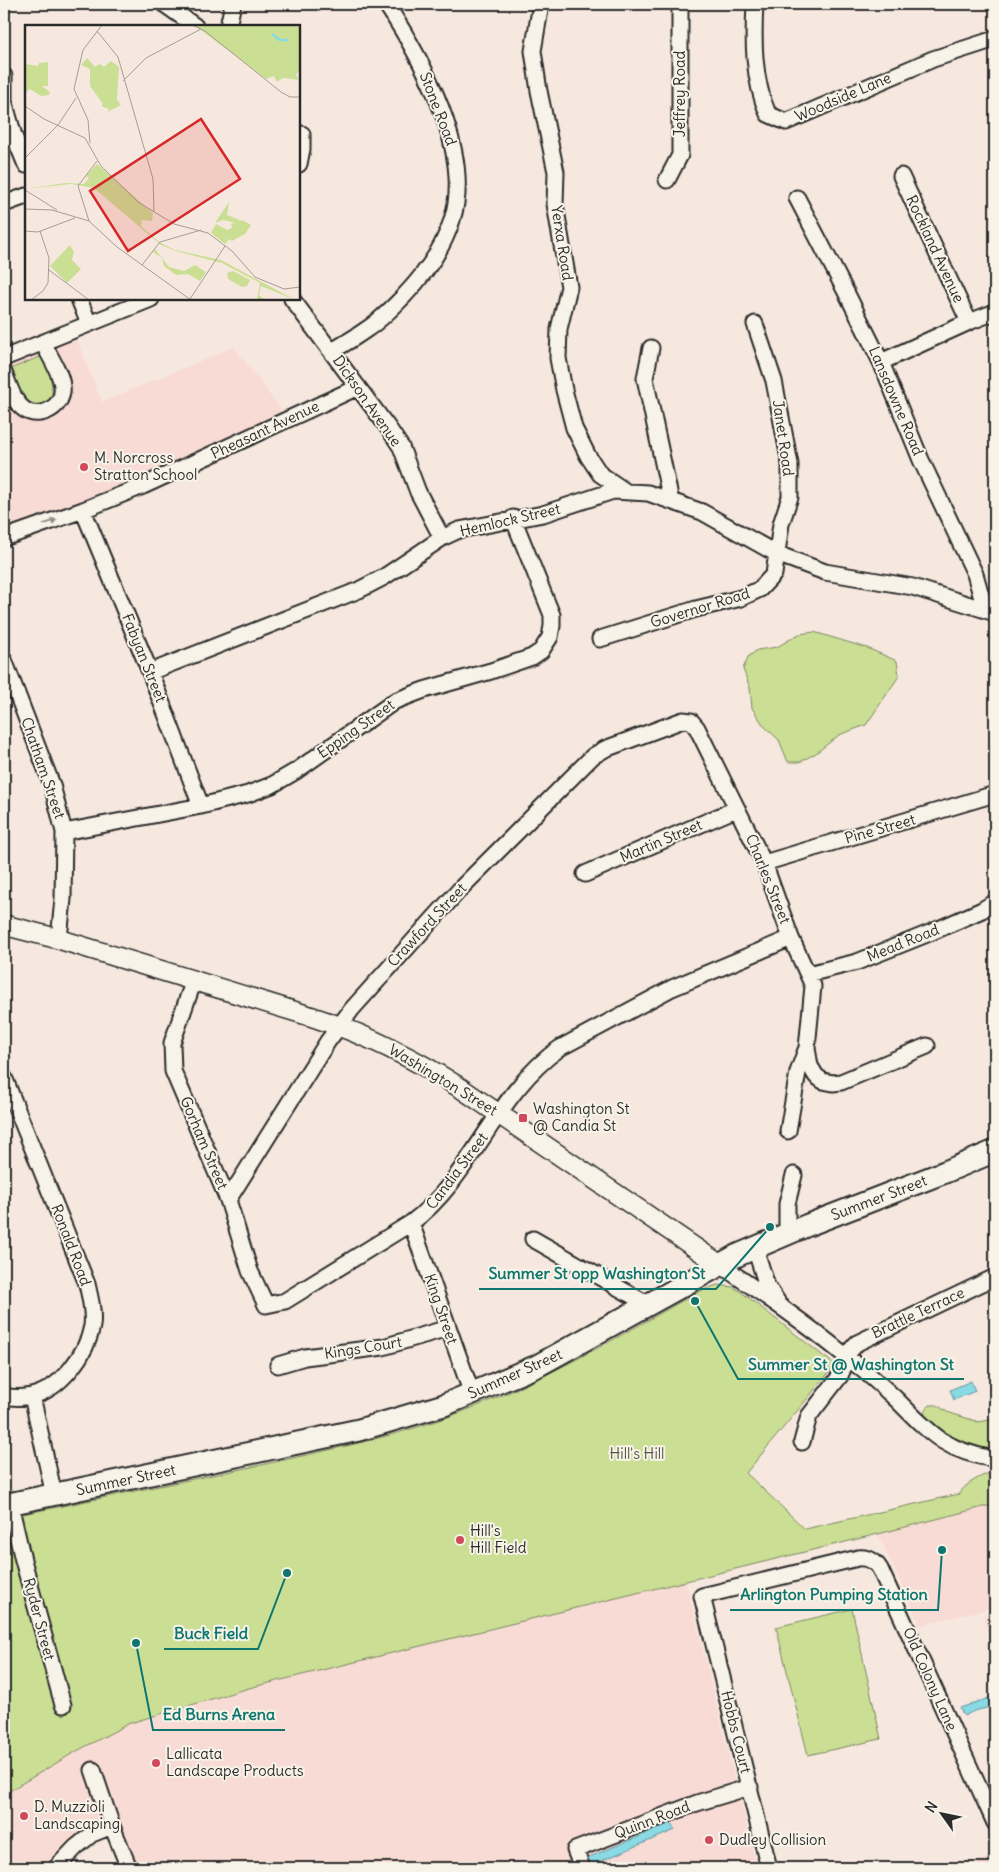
<svg xmlns="http://www.w3.org/2000/svg" width="999" height="1872" viewBox="0 0 999 1872" font-family="Delius,sans-serif">
  <rect width="100%" height="100%" fill="#f7e8df"/>
  <filter id="ink" filterUnits="userSpaceOnUse"><feTurbulence type="fractalNoise" baseFrequency=".02" numOctaves="2"/><feDisplacementMap in="SourceGraphic" scale="10" xChannelSelector="R" yChannelSelector="G"/><feConvolveMatrix kernelMatrix="1 2 1 2 8 2 1 2 1" color-interpolation-filters="sRGB"/></filter>
  <g filter="url(#ink)">
    <path fill="#f8dbd4" d="M 76,337 L 102,402 L 234,347 L 285,415 L 82,502 L 4,531 L 4,365 Z
      M 995,1504 L 995,1607 L 920,1625 L 878,1534 Z
      M 686,1581 L 757,1868 L 129,1868 L 109,1823 L 99,1836 L 63,1868 L 4,1868 L 4,1794 L 75,1752 L 130,1723 L 249,1688 Z
      M 995,1610 L 995,1661 L 983,1615 Z
      M 995,1854 L 995,1868 L 963,1868 Z"/>
    <path fill="#cadf94" stroke="#7a8560" d="M 42,356 C 52,376 64,414 26,404 L 8,370 Z
      M 814,632 L 867,648 L 897,661 L 899,676 L 866,725 L 839,735 L 816,753 L 800,762 L 788,762 L 779,740 L 764,726 L 752,708 L 750,688 L 743,669 L 748,657 L 757,650 L 777,647 L 799,634 Z
      M 717,1285 L 733,1287 L 740,1291 L 835,1365 L 746,1473 L 805,1529 L 959,1494 C 965,1483 983,1475 995,1471 L 995,1504 L 878,1534 L 249,1688 L 130,1723 L 75,1752 L 4,1794 L 4,1518 C 91,1500 179,1482 266,1464 C 328,1450 389,1438 448,1417 C 537,1385 616,1338 698,1292 Z
      M 931,1405 L 937,1405 L 947,1412 L 979,1422 L 995,1419 L 995,1452 C 972,1443 936,1437 924,1413 L 927,1407 Z
      M 852,1609 L 881,1739 L 808,1755 L 776,1627 Z"/>
    <path fill="#89dae5" stroke="#63949b" d="M 971,1381 L 975,1391 L 954,1400 L 950,1390 Z
      M 995,1696 L 995,1706 L 974,1711 L 964,1716 L 960,1708 Z
      M 671,1823 L 675,1830 L 584,1868 L 563,1868 Z"/>
    <g fill="none" stroke-linecap="round" stroke-linejoin="round">
      <g stroke="#2b2b2b" stroke-width="19">
        <path id="minor" d="M 164,4 L 195,26
          M 541,4 L 533,51 L 539,91 L 556,172 L 555,204 L 569,287 L 559,329 L 558,358 L 564,390 L 574,428 L 588,456 L 600,474 L 625,491
          M 755,4 C 753,41 753,79 768,114 L 786,122 L 933,59 L 995,39
          M 228,26 L 233,4
          M 4,76 L 4,101 L 14,136 L 26,165
          M 299,164 L 302,149 L 302,134
          M 901,176 L 969,322
          M 667,180 L 680,155 L 680,4
          M 797,198 L 847,294 L 881,362 L 921,460 L 975,574 L 985,609
          M 4,204 L 26,196
          M 79,299 L 89,324
          M 292,299 L 389,429 L 401,447 L 418,492 L 442,538
          M 651,348 L 645,378 L 671,501
          M 332,351 C 344,344 356,337 367,329 C 381,320 392,308 404,296 C 425,274 443,249 452,220 C 474,153 422,59 386,4
          M 4,358 L 151,299
          M 881,362 L 969,322 L 995,312
          M 4,373 C 9,384 13,402 25,410 C 41,420 65,406 62,386 C 61,373 49,355 43,343
          M 83,510 L 150,672 L 201,806
          M 4,538 L 83,510 L 143,486 L 358,387
          M 600,639 L 696,609 L 741,598 L 760,589 L 774,574 L 781,524 L 790,497 L 790,464 L 774,381 L 755,324
          M 4,660 L 52,785 L 64,832 L 63,899 L 59,939
          M 150,672 L 359,590 L 384,577 L 442,538 L 459,530 L 543,514 L 613,491 L 648,493 L 702,512 L 777,554 L 825,572 L 913,587 L 995,613
          M 64,832 L 201,806 L 248,794 L 272,785 L 296,771 L 395,701 L 424,690 L 491,671 L 532,657 L 541,651 L 550,637 L 552,626 L 552,615 L 513,518
          M 764,863 L 995,794
          M 585,874 L 736,809
          M 808,974 L 857,962 L 932,932 L 982,910 L 995,902
          M 194,980 L 172,1043 L 173,1071 L 228,1200 L 250,1271 L 266,1305 L 285,1301 L 411,1223 C 473,1177 495,1093 560,1048 L 672,988 L 791,938
          M 4,1077 L 87,1284 C 90,1297 94,1312 92,1326 C 87,1354 60,1390 31,1396 C 22,1398 13,1398 4,1396
          M 788,1131 L 798,1072 L 806,1050
          M 228,1200 L 328,1041 L 352,1009 L 462,887 L 593,756 L 605,749 L 683,720 L 691,721 L 697,728 L 764,863 L 791,938 L 813,986 L 807,1048 L 810,1066 L 816,1076 L 823,1081 L 833,1083 L 841,1082 L 927,1046
          M 411,1223 L 472,1394
          M 787,1234 L 787,1204 L 794,1175
          M 533,1239 L 647,1304
          M 755,1248 L 767,1286 L 777,1301
          M 719,1264 C 763,1294 807,1324 848,1358 C 865,1371 881,1385 897,1400 C 930,1433 946,1452 995,1459
          M 278,1365 L 305,1357 L 383,1347 L 448,1328
          M 32,1396 L 54,1495
          M 802,1442 L 809,1416 L 840,1376 L 850,1351 L 857,1343 L 995,1277
          M 10,1504 L 23,1560 L 63,1705
          M 93,1770 L 112,1826 L 129,1868
          M 56,1868 L 76,1847 L 92,1834 L 112,1826
          M 582,1868 L 575,1850 L 697,1803 L 750,1787
          M 769,1868 L 702,1596 L 858,1558 C 868,1557 875,1561 880,1569 L 995,1823"/>
      </g>
      <g stroke="#2b2b2b" stroke-width="22">
        <path id="tertiary" d="M 4,925 L 55,938 L 313,1017 C 368,1035 414,1058 462,1089 L 719,1264"/>
      </g>
      <g stroke="#2b2b2b" stroke-width="25">
        <path id="secondary" d="M 4,1505 L 359,1430 L 444,1405 L 537,1366 L 736,1256 L 808,1225 L 945,1172 L 995,1151"/>
      </g>
      <use href="#minor" stroke="#f7f3e8" stroke-width="15"/>
      <use href="#tertiary" stroke="#f7f3e8" stroke-width="19"/>
      <use href="#secondary" stroke="#f7f3e8" stroke-width="21"/>
    </g>
    <defs><path id="oneway-solid" d="M-6-.8H1V-3.2L6.5 0L1 3.2V.8H-6Z" transform="scale(1.25)"/></defs>
    <use fill="#918f8a" href="#oneway-solid" transform="translate(50 522) rotate(-19)"/>
  </g>
  <g fill="#d1495b" stroke="#f7f3e8" stroke-width="2">
    <circle cx="84" cy="467" r="5"/>
    <rect x="518" y="1113" width="10" height="10" rx="2.5"/>
    <circle cx="460" cy="1540" r="5"/>
    <circle cx="156" cy="1763" r="5"/>
    <circle cx="24" cy="1816" r="5"/>
    <circle cx="709" cy="1840" r="5"/>
  </g>
  <g text-anchor="middle" stroke-width="4" stroke-linejoin="round" paint-order="stroke">
    <g font-size="15" fill="#2b2b2b" stroke="#f7f3e8">
      <text transform="translate(680 94) rotate(-90)" y="5">Jeffrey Road</text>
      <text transform="translate(843 97) rotate(-23)" y="5">Woodside Lane</text>
      <text transform="translate(438 109) rotate(69)" y="5">Stone Road</text>
      <text transform="translate(562 243) rotate(81)" y="5">Yerxa Road</text>
      <text transform="translate(935 249) rotate(65)" y="5">Rockland Avenue</text>
      <text transform="translate(367 401) rotate(55)" y="5">Dickson Avenue</text>
      <text transform="translate(896 401) rotate(67)" y="5">Lansdowne Road</text>
      <text transform="translate(265 430) rotate(-25)" y="5">Pheasant Avenue</text>
      <text transform="translate(783 438) rotate(82)" y="5">Janet Road</text>
      <text transform="translate(510 520) rotate(-13)" y="5">Hemlock Street</text>
      <text transform="translate(700 608) rotate(-17)" y="5">Governor Road</text>
      <text transform="translate(144 658) rotate(68)" y="5">Fabyan Street</text>
      <text transform="translate(356 729) rotate(-35)" y="5">Epping Street</text>
      <text transform="translate(43 768) rotate(71)" y="5">Chatham Street</text>
      <text transform="translate(880 829) rotate(-16)" y="5">Pine Street</text>
      <text transform="translate(661 841) rotate(-23)" y="5">Martin Street</text>
      <text transform="translate(768 879) rotate(68)" y="5">Charles Street</text>
      <text transform="translate(427 925) rotate(-47)" y="5">Crawford Street</text>
      <text transform="translate(903 943) rotate(-22)" y="5">Mead Road</text>
      <text transform="translate(443 1080) rotate(31)" y="5">Washington Street</text>
      <text transform="translate(204 1143) rotate(67)" y="5">Gorham Street</text>
      <text transform="translate(457 1171) rotate(-53)" y="5">Candia Street</text>
      <text transform="translate(879 1198) rotate(-21)" y="5">Summer Street</text>
      <text transform="translate(71 1245) rotate(69)" y="5">Ronald Road</text>
      <text transform="translate(441 1309) rotate(71)" y="5">King Street</text>
      <text transform="translate(918 1313) rotate(-25)" y="5">Brattle Terrace</text>
      <text transform="translate(363 1348) rotate(-9)" y="5">Kings Court</text>
      <text transform="translate(515 1374) rotate(-24)" y="5">Summer Street</text>
      <text transform="translate(126 1480) rotate(-12)" y="5">Summer Street</text>
      <text transform="translate(39 1619) rotate(75)" y="5">Ryder Street</text>
      <text transform="translate(930 1679) rotate(66)" y="5">Old Colony Lane</text>
      <text transform="translate(736 1732) rotate(76)" y="5">Hobbs Court</text>
      <text transform="translate(652 1820) rotate(-21)" y="5">Quinn Road</text>
    </g>
    <g font-size="15" fill="#2b2b2b" stroke="#f7f3e8" text-anchor="start">
      <text x="94" y="463">M. Norcross<tspan x="94" dy="17">Stratton School</tspan></text>
      <text x="533" y="1114">Washington St<tspan x="533" dy="17">@ Candia St</tspan></text>
      <text x="470" y="1536">Hill's<tspan x="470" dy="17">Hill Field</tspan></text>
      <text x="166" y="1759">Lallicata<tspan x="166" dy="17">Landscape Products</tspan></text>
      <text x="34" y="1812">D. Muzzioli<tspan x="34" dy="17">Landscaping</tspan></text>
      <text x="719" y="1845">Dudley Collision</text>
    </g>
    <g font-size="15" fill="#535845" stroke="#f7f3e8">
      <text x="637" y="1459">Hill's Hill</text>
    </g>
  </g>
  <g transform="translate(25 25)">
    <rect width="275" height="275" fill="#f7e8df"/>
    <path d="M 169,0 L 275,1 L 275,44 L 271,50 L 274,55 L 258,53 L 252,57 L 249,51 L 241,54 ZM 62,33 L 70,42 L 75,39 L 79,42 L 86,36 L 94,42 L 92,75 L 96,80 L 82,87 L 84,84 L 76,81 L 78,79 L 65,61 L 65,44 L 56,40 ZM 23,37 L 23,61 L 17,61 L 25,67 L 24,70 L 16,71 L 5,64 L 0,68 L 0,39 L 13,41 L 14,38 ZM 72,139 L 128,188 L 127,196 L 117,195 L 116,201 L 134,217 L 150,225 L 196,235 L 270,275 L 236,261 L 234,270 L 240,275 L 232,275 L 235,258 L 197,238 L 151,226 L 136,220 L 69,163 L 46,159 L 0,164 L 40,158 L 59,159 L 64,153 L 61,151 ZM 204,177 L 202,190 L 215,195 L 211,198 L 198,195 L 190,198 ZM 217,195 L 226,200 L 220,209 L 207,216 L 204,214 L 200,219 L 186,208 L 191,199 L 202,205 L 207,203 L 206,199 ZM 45,220 L 49,227 L 47,235 L 56,244 L 42,258 L 25,241 ZM 130,224 L 144,242 L 159,246 L 170,240 L 181,247 L 175,256 L 163,249 L 151,250 L 139,241 L 137,233 L 128,227 ZM 208,246 L 225,255 L 222,261 L 217,262 L 203,254 L 202,248 Z" fill="#cadf94"/>
    <path fill="none" stroke="#89dae5" stroke-width="2.5" d="M 247,9 L 255,15 L 264,15"/>
    <path fill="none" stroke="#a59c97" stroke-width="1" d="M 167,0 L 180,6 L 256,67 L 265,72 L 275,72M 72,6 L 93,32 L 128,154 L 129,186M 98,56 L 121,33 L 176,4M 0,81 L 19,94 L 60,113 L 76,141 L 113,177 L 149,199 L 183,208 L 207,226 L 230,252 L 259,264 L 275,262M 65,118 L 63,95 L 49,64 L 58,25 L 77,0M 0,133 L 33,100 L 51,73M 0,165 L 32,185M 0,184 L 27,185 L 64,196 L 92,222 L 166,275M 64,196 L 53,161 L 72,136M 0,206 L 13,207 L 50,193M 117,240 L 135,217 L 176,205M 24,245 L 64,275M 165,274 L 200,221M 6,275 L 18,266 L 23,258 L 24,233 L 15,206"/>
    <path fill="#d62828" fill-opacity="0.15" stroke="#d62828" stroke-width="2.5" d="M 176,94 L 215,154 L 103,226 L 65,166 Z"/>
    <rect width="275" height="275" fill="none" stroke="#2b2b2b" stroke-width="2.5"/>
  </g>
  <path fill="none" stroke="#0f766e" stroke-width="2" d="M770 1227L716 1289H479M695 1301L738 1379H964M942 1550L938 1610H730M287 1573L258 1649H164M136 1643L153 1730H285"/>
  <g fill="#0f766e" stroke="#f7f3e8" stroke-width="2">
    <circle cx="770" cy="1227" r="5"/>
    <circle cx="695" cy="1301" r="5"/>
    <circle cx="942" cy="1550" r="5"/>
    <circle cx="287" cy="1573" r="5"/>
    <circle cx="136" cy="1643" r="5"/>
  </g>
  <g font-size="16" text-anchor="middle" font-weight="bold" fill="#0f766e" stroke="#f7f3e8" stroke-width="4" stroke-linejoin="round" paint-order="stroke">
    <text x="597" y="1279">Summer St opp Washington St</text>
    <text x="851" y="1370">Summer St @ Washington St</text>
    <text x="834" y="1600">Arlington Pumping Station</text>
    <text x="211" y="1639">Buck Field</text>
    <text x="219" y="1720">Ed Burns Arena</text>
  </g>
  <rect width="999" height="1872" fill="none" stroke="#f7f3e8" stroke-width="20"/>
  <rect x="10" y="10" width="979" height="1852" fill="none" stroke="#2b2b2b" stroke-width="2" filter="url(#ink)"/>
  <g transform="translate(942 1814) rotate(303)" stroke="#f7f3e8" stroke-width="4" paint-order="stroke">
  <path d="M0-4L9 19L0 12L-9 19Z" fill="#2b2b2b"/>
  <text y="-8" font-size="14" font-weight="bold" text-anchor="middle" fill="#2b2b2b">N</text>
  </g>
</svg>
